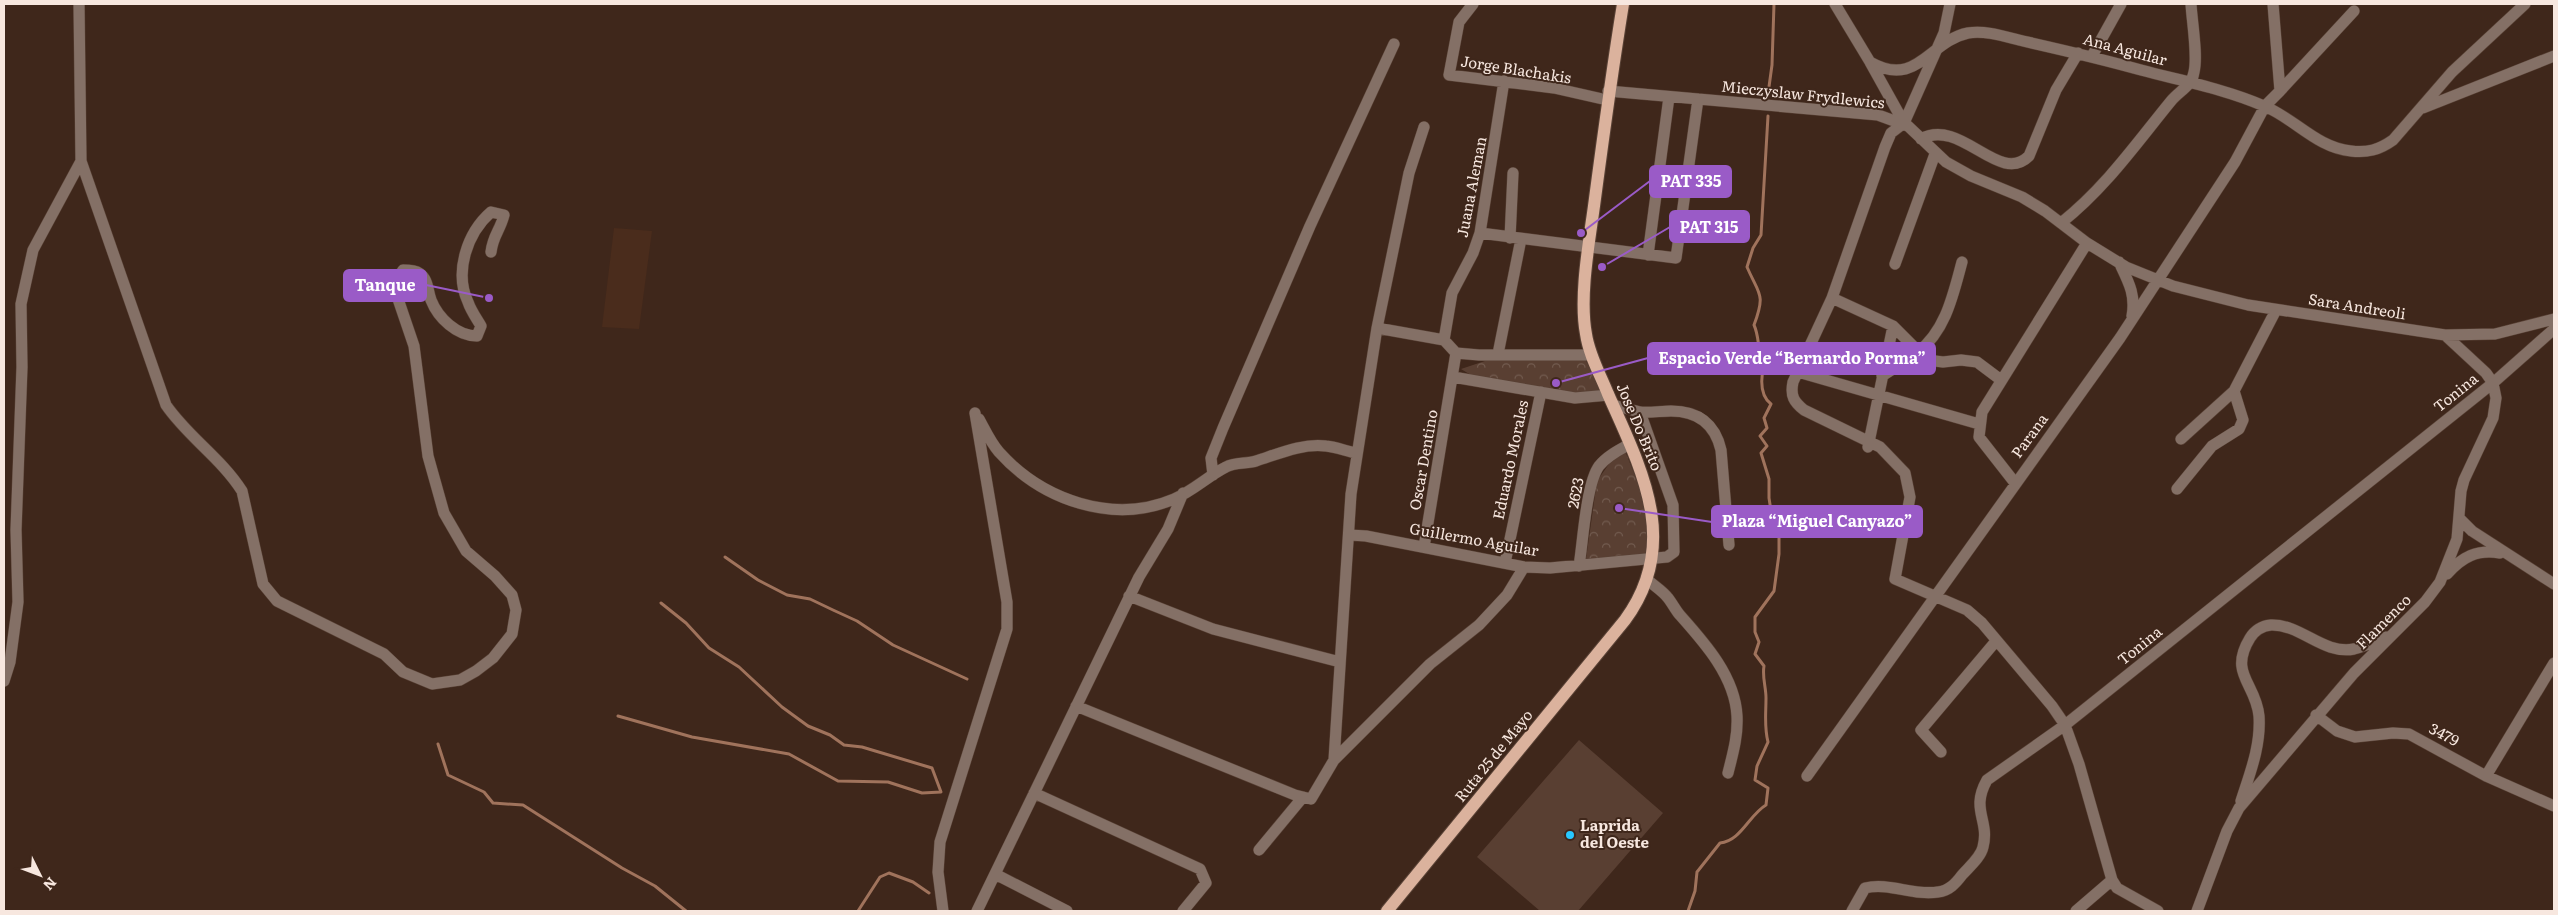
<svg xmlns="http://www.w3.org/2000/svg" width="2558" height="915" viewBox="0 0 2558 915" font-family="Literata,serif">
  <defs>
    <pattern id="park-crowns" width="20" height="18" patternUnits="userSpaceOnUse" patternTransform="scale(1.25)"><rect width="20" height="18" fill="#593f32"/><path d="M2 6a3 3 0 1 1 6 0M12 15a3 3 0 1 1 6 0" fill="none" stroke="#725b4f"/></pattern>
  </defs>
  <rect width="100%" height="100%" fill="#3f271b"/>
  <path fill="#4a2c1c" d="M 614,228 L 652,231 L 639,329 L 602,327 Z"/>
  <path fill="url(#park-crowns)" d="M 1494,358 L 1585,359 L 1602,391 L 1575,394 L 1471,375 L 1461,369 Z
    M 1625,451 C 1641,490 1651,513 1648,555 L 1585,566 L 1597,481 L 1609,464 Z"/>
  <path fill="#593f32" d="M 1579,740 L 1663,813 L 1578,911 L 1540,911 L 1477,857 Z"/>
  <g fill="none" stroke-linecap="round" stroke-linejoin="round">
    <path stroke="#a0735c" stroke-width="3" d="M 1768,94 L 1772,65 L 1774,4
      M 725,557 L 758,580 L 787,595 L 810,599 L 833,610 L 857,621 L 893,645 L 967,679
      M 618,716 L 692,737 L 789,754 L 838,781 L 888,782 L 922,793 L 941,792 L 932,768 L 862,747 L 844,745 L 830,735 L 808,726 L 782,707 L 739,667 L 709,648 L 686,623 L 661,603
      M 438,744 L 448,775 L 484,792 L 493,803 L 523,805 L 622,868 L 655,886 L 686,911
      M 858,911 L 880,877 L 889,873 L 913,882 L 929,893
      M 1688,911 L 1695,891 L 1697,872 L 1720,843 C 1741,841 1749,815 1766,805 L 1768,788 L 1755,780 L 1757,766 L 1768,742 C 1764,727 1766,714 1766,698 C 1766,687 1762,677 1764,666 L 1755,654 L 1759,642 L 1755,632 L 1755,617 L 1774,591 L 1779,554 L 1779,537 L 1773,524 L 1769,498 L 1769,479 L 1761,453 L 1767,446 L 1760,436 L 1767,428 L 1764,418 L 1771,404 C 1759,395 1761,377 1764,364 C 1757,352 1760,338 1754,325 C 1766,293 1759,295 1747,267 L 1753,248 L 1761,235 L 1768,116"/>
    <g stroke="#594236" stroke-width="12">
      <path id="minor" d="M 79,4 L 81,161 L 166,405 C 188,437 221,458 242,491 L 263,584 L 277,601 L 384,654 L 403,672 L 432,684 L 460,680 L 476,671 L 493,658 L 512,634 L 516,610 L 512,595 L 495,576 L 466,551 L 444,513 L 428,456 L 414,346 L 397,296 L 397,279 L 403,270 C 408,270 415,270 419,273 C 429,280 427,289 431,300 C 438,318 457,336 477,336 L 481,326 C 477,319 471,311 468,302 C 454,272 467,233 491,212 L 504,215 C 500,231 493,235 491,252
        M 1473,4 L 1459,22 L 1449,75 L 1554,88 L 1607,100
        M 1835,4 L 1870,62 L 1904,123
        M 1950,4 L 1944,33 L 1904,123 L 1891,133 L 1885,147 L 1832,298 L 1793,382 C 1790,396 1794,402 1804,410 L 1880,447 L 1905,473 L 1910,497 L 1895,579 L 1967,610 L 1982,623 L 2052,706 L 2065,725 L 2079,764 L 2112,880 L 2117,888 L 2158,911
        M 2092,56 L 2121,4
        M 1870,62 C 1917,89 1929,41 1968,33 C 1986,30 2006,37 2023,41 C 2063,50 2102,59 2141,70 C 2182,81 2225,89 2264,106 C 2294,118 2317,148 2351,151 C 2367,153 2379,150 2393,140 L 2452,72 L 2525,4
        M 1608,91 L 1878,115 L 1908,126 L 1946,162 L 1971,176 L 2022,197 L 2045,211 L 2087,243 L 2126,267 L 2173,286 L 2248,305 L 2445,335 L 2495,334 L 2554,319
        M 2280,91 L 2354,11
        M 2423,108 L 2554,56
        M 1921,139 C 1961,117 1999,186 2029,156 L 2056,90 L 2078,53
        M 2061,223 C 2106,187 2135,145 2171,101 C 2179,91 2192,86 2194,72 C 2198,56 2192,22 2191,4
        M 1480,233 L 1676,258 L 1698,99
        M 1510,238 L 1513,173
        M 1648,255 L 1669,97
        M 2119,262 C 2128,281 2136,294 2132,316
        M 1895,264 L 1935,154
        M 1832,298 L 1893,326 L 1927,360 L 1943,362 L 1961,360 L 1977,362 L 2001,380
        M 1377,328 L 1444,340
        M 1456,353 L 1479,355 L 1591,355
        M 1498,354 L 1521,239
        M 1798,372 L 1979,424
        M 1882,376 C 1894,368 1907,361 1918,352 C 1946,330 1953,295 1962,262
        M 1453,377 L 1575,398 L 1609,395
        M 1613,405 C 1622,407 1631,410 1640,412 C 1650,413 1661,411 1671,411 C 1698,411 1715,424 1721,450 L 1729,545
        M 979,419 C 985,430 991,443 999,452 C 1042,500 1113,525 1174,499 C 1193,491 1208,476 1226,467 C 1235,462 1247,464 1256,461 C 1278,454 1302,443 1326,446 C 1336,447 1346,451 1356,453
        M 2181,439 L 2234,391 L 2276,310
        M 1868,447 L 1893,326
        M 1213,475 L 1211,458 L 1223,428 L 1310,226 L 1394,44
        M 2015,483 L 1979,437 L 1982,412 L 2087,243
        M 2177,489 L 2212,446 L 2239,429 L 2243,420 L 2234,391
        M 2459,518 L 2472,531 L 2554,584
        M 1350,535 L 1366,536 L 1524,567 L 1550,568 L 1667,557 L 1674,552 L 1673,505 L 1640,412
        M 1424,547 L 1456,353 L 1444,340 L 1452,293 L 1473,253 L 1480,233 L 1504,81
        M 1505,563 L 1541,392
        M 1579,566 C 1583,542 1586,484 1599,466 C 1607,456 1619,450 1630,444
        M 2447,574 C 2462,557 2477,549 2500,553
        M 1648,580 C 1654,586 1663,591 1668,598 C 1672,603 1675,609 1679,614 C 1704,642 1735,676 1737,716 C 1738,736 1733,753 1728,773
        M 1129,596 L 1213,629 L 1340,662
        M 4,681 L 10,662 L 18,602 L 16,530 L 22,367 L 21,304 L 33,250 L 81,161
        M 1076,706 L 1295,795 L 1311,799 L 1334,760 L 1430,664 L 1479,625 L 1507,595 L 1524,567
        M 2316,715 L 2337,731 L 2355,737 L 2393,733 L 2409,734 L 2486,776 L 2554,806
        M 1941,752 L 1921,730 L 1996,641
        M 1334,760 L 1351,494 L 1377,328 L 1409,173 L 1424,127
        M 1807,776 L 2120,338 L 2235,162 L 2265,106 L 2280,91 L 2273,4
        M 2486,776 L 2554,663
        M 1034,793 L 1200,869 L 1206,883 L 1183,911
        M 2241,801 C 2250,773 2261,746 2259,716 C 2256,683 2228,674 2250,638 C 2255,630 2261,626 2271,625 C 2301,624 2323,655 2354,649 C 2365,646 2376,641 2386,637
        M 1259,850 L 1303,797
        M 995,874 L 1067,911
        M 943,911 L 938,872 L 940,842 L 1007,629 L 1007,602 L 975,413
        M 977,911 L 1139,577 L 1168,529 L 1183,493
        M 1852,911 L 1865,888 C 1889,882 1913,896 1938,892 C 1949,891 1956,883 1962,875 C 1969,867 1981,857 1983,847 C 1990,820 1970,810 1987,780 L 2065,725 L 2493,383 L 2554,329
        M 2076,911 L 2112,880
        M 2197,911 L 2227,831 L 2239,808 L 2354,673 L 2425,602 L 2440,582 L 2457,539 L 2461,491 L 2464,480 L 2493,418 L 2496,398 L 2493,383 L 2486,373 L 2445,335"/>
    </g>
    <g stroke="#594236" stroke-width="14">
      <path id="major" d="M 1387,911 L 1625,620 C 1681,544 1642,470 1608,394 C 1600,374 1589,355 1586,334 C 1579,297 1589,243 1594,206 C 1603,138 1612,71 1623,4"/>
    </g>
    <use href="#minor" stroke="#847066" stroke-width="11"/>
    <use href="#major" stroke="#dbb29d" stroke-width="12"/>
  </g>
  <circle fill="#28c8ff" stroke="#3f271b" stroke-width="2" cx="1570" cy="835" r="5"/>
  <g text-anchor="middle" stroke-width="4" stroke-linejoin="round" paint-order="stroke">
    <g font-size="15" fill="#f7e7df" stroke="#3f271b">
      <text transform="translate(2125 50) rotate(15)" y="5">Ana Aguilar</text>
      <text transform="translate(1516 70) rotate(9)" y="5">Jorge Blachakis</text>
      <text transform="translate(1803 95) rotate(6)" y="5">Mieczyslaw Frydlewics</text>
      <text transform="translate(1472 187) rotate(-79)" y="5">Juana Aleman</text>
      <text transform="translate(2357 307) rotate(9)" y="5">Sara Andreoli</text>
      <text transform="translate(2456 393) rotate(-39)" y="5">Tonina</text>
      <text transform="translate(1639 427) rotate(67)" y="5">Jose Do Brito</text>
      <text transform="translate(2030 436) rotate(-54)" y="5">Parana</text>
      <text transform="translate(1424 460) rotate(-80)" y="5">Oscar Dentino</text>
      <text transform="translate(1511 460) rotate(-78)" y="5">Eduardo Morales</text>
      <text transform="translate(1576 493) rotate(-79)" y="5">2623</text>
      <text transform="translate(1474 540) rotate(10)" y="5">Guillermo Aguilar</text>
      <text transform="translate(2384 622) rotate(-45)" y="5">Flamenco</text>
      <text transform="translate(2140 646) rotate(-39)" y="5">Tonina</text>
      <text transform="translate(2444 735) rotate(28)" y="5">3479</text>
      <text transform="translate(1494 756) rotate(-51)" y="5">Ruta 25 de Mayo</text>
    </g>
    <g font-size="15" font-weight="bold" fill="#f7e7df" stroke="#3f271b" text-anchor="start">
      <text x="1580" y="831">Laprida<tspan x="1580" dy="17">del Oeste</tspan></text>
    </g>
  </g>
  <path fill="none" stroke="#9a5bc7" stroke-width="2" d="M1581 233L1650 181M1602 267L1670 227M489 298L426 285M1556 383L1648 358M1619 508L1712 522"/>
  <g fill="#9a5bc7" stroke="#3f271b" stroke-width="2">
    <circle cx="1581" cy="233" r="5"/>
    <circle cx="1602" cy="267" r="5"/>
    <circle cx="489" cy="298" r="5"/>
    <circle cx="1556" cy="383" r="5"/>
    <circle cx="1619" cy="508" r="5"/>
  </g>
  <g fill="#9a5bc7" stroke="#9a5bc7" stroke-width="2">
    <rect x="1650" y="166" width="81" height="31" rx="5"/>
    <rect x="1670" y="211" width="79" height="31" rx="5"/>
    <rect x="344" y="270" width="82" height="31" rx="5"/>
    <rect x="1648" y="343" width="287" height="31" rx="5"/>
    <rect x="1712" y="506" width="210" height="31" rx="5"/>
  </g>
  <g font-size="16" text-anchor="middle" font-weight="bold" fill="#fff">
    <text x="1691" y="187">PAT 335</text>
    <text x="1709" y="233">PAT 315</text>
    <text x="385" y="291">Tanque</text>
    <text x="1792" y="364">Espacio Verde “Bernardo Porma”</text>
    <text x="1817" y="527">Plaza “Miguel Canyazo”</text>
  </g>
  <rect width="2558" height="915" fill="none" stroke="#f7e7df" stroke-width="10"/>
  <g transform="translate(40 875) rotate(132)" stroke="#3f271b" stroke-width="4" paint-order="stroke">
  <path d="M0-4L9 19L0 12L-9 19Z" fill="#f7e7df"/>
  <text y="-8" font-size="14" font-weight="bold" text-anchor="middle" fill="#f7e7df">N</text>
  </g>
</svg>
